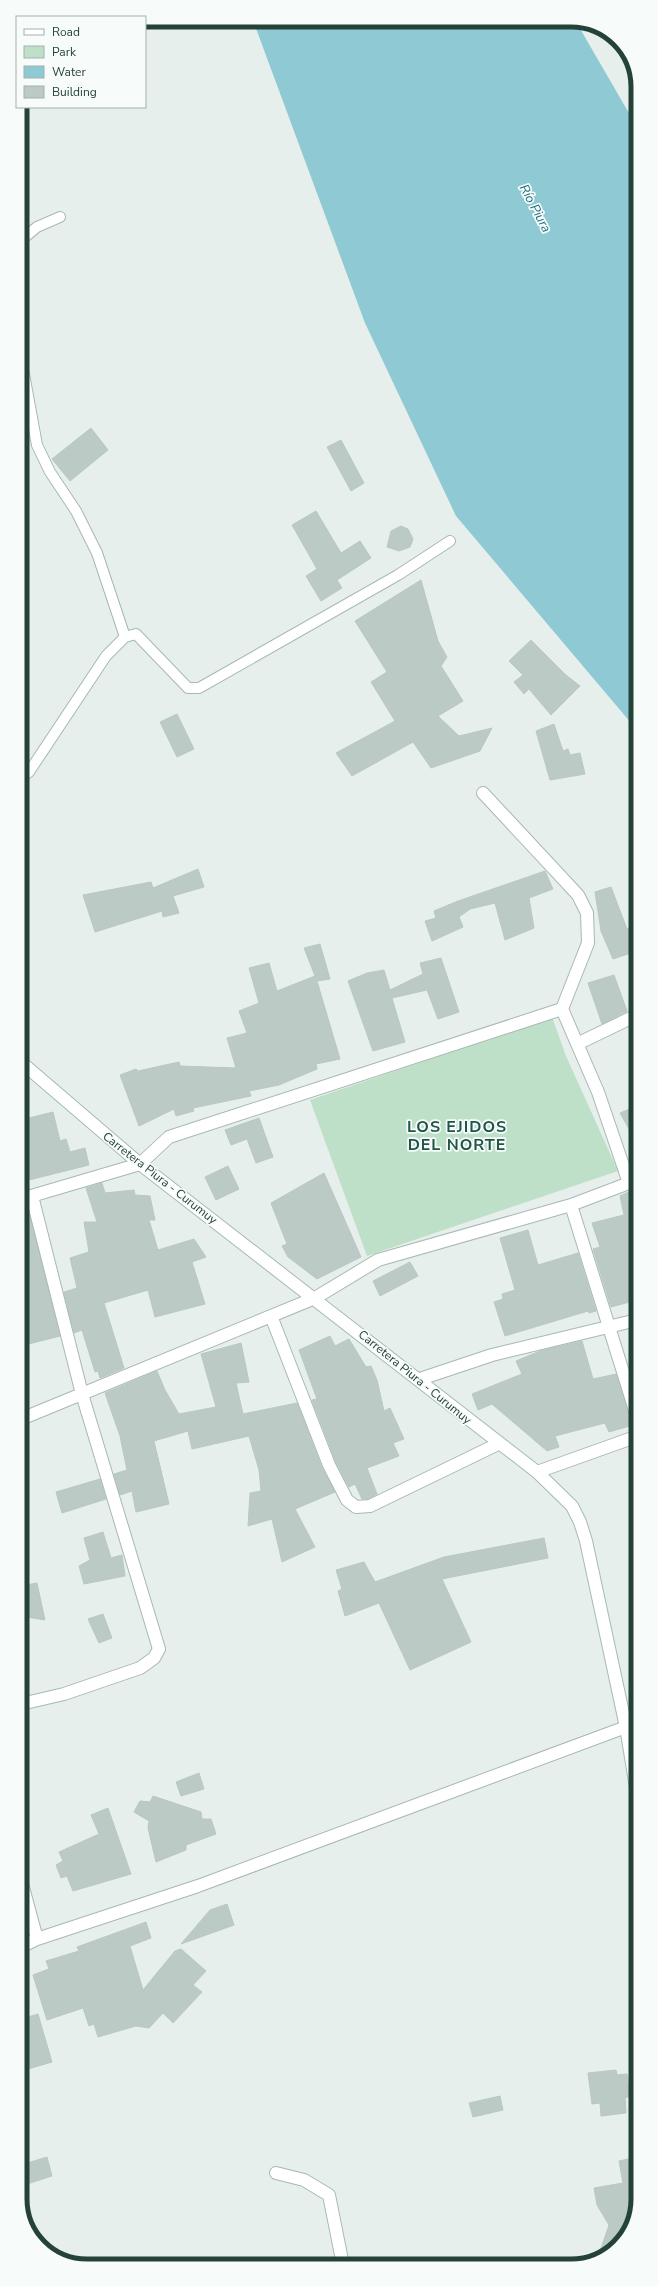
<svg xmlns="http://www.w3.org/2000/svg" width="658" height="2286" viewBox="0 0 658 2286" font-family="'Nunito Sans',sans-serif">
  <rect width="100%" height="100%" fill="#e6efeb"/>
  <path fill="#bfe0c8" d="M 552,1017 L 566,1056 L 618,1171 L 367,1256 L 310,1100 Z"/>
  <path fill="#8ec9d4" d="M 575,20 L 637,127 L 637,730 L 456,516 L 365,323 L 254,23 Z"/>
  <path fill="#bbcac4" stroke="#b8c9c2" d="M 91,428 L 108,450 L 70,481 L 52,459 Z
    M 341,440 L 364,483 L 351,491 L 327,447 Z
    M 316,511 L 341,553 L 360,541 L 371,558 L 337,580 L 342,588 L 321,601 L 306,576 L 317,569 L 292,525 Z
    M 401,526 L 408,529 L 413,539 L 410,547 L 399,551 L 387,547 L 391,531 Z
    M 421,580 L 438,641 L 447,657 L 441,666 L 463,701 L 438,716 L 459,736 L 492,728 L 480,751 L 431,768 L 413,742 L 352,776 L 336,753 L 395,721 L 371,682 L 387,672 L 355,621 Z
    M 531,640 L 566,675 L 580,686 L 551,715 L 529,689 L 524,694 L 514,682 L 523,675 L 509,661 Z
    M 177,714 L 194,749 L 177,757 L 160,722 Z
    M 554,724 L 563,751 L 568,749 L 570,755 L 580,753 L 585,774 L 550,780 L 536,731 Z
    M 198,869 L 204,887 L 173,896 L 179,913 L 163,917 L 162,911 L 95,932 L 83,895 L 151,882 L 153,888 Z
    M 545,871 L 553,889 L 529,898 L 534,928 L 505,940 L 495,903 L 470,909 L 459,917 L 463,927 L 432,941 L 425,921 L 436,918 L 434,911 L 458,901 Z
    M 611,887 L 627,929 L 637,925 L 637,951 L 613,959 L 601,931 L 595,892 Z
    M 320,944 L 330,979 L 317,981 L 340,1059 L 316,1064 L 317,1069 L 279,1085 L 249,1091 L 251,1096 L 193,1108 L 194,1111 L 176,1116 L 174,1109 L 139,1126 L 120,1075 L 136,1069 L 138,1071 L 179,1062 L 180,1066 L 236,1068 L 227,1038 L 247,1033 L 239,1011 L 259,1003 L 249,968 L 269,963 L 277,991 L 315,976 L 304,948 Z
    M 441,958 L 459,1012 L 438,1019 L 427,990 L 392,998 L 405,1042 L 373,1051 L 348,981 L 367,973 L 384,970 L 390,990 L 423,974 L 420,963 Z
    M 614,975 L 627,1011 L 602,1024 L 588,983 Z
    M 637,1106 L 637,1143 L 620,1113 Z
    M 53,1112 L 60,1141 L 66,1139 L 70,1152 L 85,1148 L 89,1165 L 21,1182 L 21,1120 Z
    M 259,1118 L 273,1157 L 256,1163 L 247,1139 L 231,1145 L 225,1130 Z
    M 228,1166 L 239,1189 L 216,1200 L 205,1177 Z
    M 324,1173 L 361,1257 L 317,1279 L 288,1257 L 282,1246 L 287,1244 L 271,1203 Z
    M 102,1183 L 105,1193 L 134,1190 L 135,1195 L 150,1196 L 155,1220 L 149,1220 L 158,1250 L 194,1239 L 206,1257 L 192,1262 L 205,1304 L 155,1317 L 148,1290 L 104,1303 L 124,1368 L 100,1378 L 98,1371 L 95,1372 L 82,1330 L 74,1333 L 64,1292 L 77,1288 L 70,1258 L 89,1252 L 84,1222 L 97,1222 L 86,1188 Z
    M 637,1188 L 637,1300 L 611,1307 L 593,1249 L 600,1247 L 592,1223 L 624,1215 L 620,1196 Z
    M 27,1205 L 60,1336 L 21,1346 L 21,1206 Z
    M 528,1230 L 538,1265 L 578,1253 L 596,1311 L 589,1313 L 588,1311 L 505,1336 L 494,1302 L 503,1299 L 502,1294 L 515,1290 L 500,1238 Z
    M 410,1262 L 418,1276 L 380,1296 L 373,1281 Z
    M 330,1336 L 335,1346 L 349,1339 L 366,1367 L 371,1366 L 377,1380 L 384,1411 L 390,1408 L 404,1439 L 393,1443 L 399,1456 L 367,1468 L 377,1494 L 368,1499 L 362,1499 L 355,1484 L 349,1487 L 336,1462 L 312,1400 L 317,1399 L 299,1350 Z
    M 582,1341 L 593,1379 L 616,1374 L 633,1425 L 609,1432 L 605,1423 L 555,1436 L 559,1447 L 547,1451 L 492,1404 L 478,1410 L 472,1394 L 522,1374 L 516,1361 L 540,1351 Z
    M 241,1343 L 249,1382 L 236,1383 L 243,1414 L 297,1403 L 322,1468 L 335,1492 L 295,1509 L 315,1547 L 282,1562 L 272,1519 L 248,1526 L 250,1493 L 261,1491 L 259,1470 L 249,1436 L 192,1449 L 188,1431 L 154,1441 L 169,1504 L 136,1512 L 132,1491 L 120,1495 L 114,1474 L 127,1470 L 120,1436 L 105,1393 L 157,1371 L 165,1390 L 179,1414 L 216,1407 L 201,1354 Z
    M 637,1369 L 637,1393 L 630,1370 Z
    M 100,1479 L 106,1499 L 62,1513 L 56,1492 Z
    M 103,1532 L 111,1558 L 122,1555 L 125,1576 L 84,1584 L 79,1566 L 90,1560 L 84,1538 Z
    M 544,1538 L 548,1558 L 442,1579 L 471,1642 L 410,1670 L 379,1603 L 345,1616 L 338,1591 L 342,1589 L 336,1570 L 364,1562 L 375,1582 L 444,1557 Z
    M 37,1583 L 45,1620 L 21,1616 L 21,1586 Z
    M 103,1614 L 112,1638 L 99,1643 L 88,1619 Z
    M 199,1773 L 204,1789 L 181,1796 L 176,1782 Z
    M 153,1796 L 201,1812 L 202,1819 L 211,1819 L 216,1834 L 186,1845 L 186,1850 L 156,1862 L 148,1828 L 149,1821 L 134,1812 L 140,1801 L 150,1802 Z
    M 108,1808 L 131,1874 L 73,1891 L 67,1876 L 61,1878 L 56,1865 L 63,1861 L 59,1852 L 99,1834 L 91,1815 Z
    M 227,1904 L 234,1925 L 181,1944 L 210,1910 Z
    M 146,1922 L 151,1938 L 130,1946 L 143,1990 L 175,1951 L 181,1949 L 206,1971 L 193,1985 L 202,1992 L 173,2023 L 163,2013 L 149,2028 L 136,2026 L 98,2037 L 94,2024 L 89,2026 L 83,2008 L 47,2020 L 33,1975 L 49,1969 L 46,1961 L 79,1951 L 77,1947 Z
    M 38,2014 L 52,2062 L 21,2071 L 21,2019 Z
    M 616,2070 L 617,2075 L 627,2074 L 630,2096 L 625,2098 L 626,2113 L 601,2116 L 600,2103 L 592,2104 L 588,2073 Z
    M 500,2096 L 503,2110 L 473,2117 L 469,2103 Z
    M 47,2157 L 52,2176 L 21,2186 L 21,2165 Z
    M 638,2157 L 638,2199 L 621,2243 L 598,2257 L 609,2225 L 597,2205 L 594,2188 L 623,2183 L 619,2161 Z"/>
  <g fill="none" stroke-linecap="round" stroke-linejoin="round">
    <g stroke="#a8b8b2" stroke-width="12">
      <path id="lane" d="M 20,241 L 37,227 L 60,217
        M 20,364 L 24,374 L 37,445 L 50,472 L 76,511 L 97,553 L 125,637
        M 20,778 L 29,772 L 106,656 L 125,637 L 136,634 L 188,688 L 199,688 L 398,575 L 450,541"/>
    </g>
    <g stroke="#a8b8b2" stroke-width="14">
      <path id="street" d="M 483,793 L 578,895 L 587,913 L 588,943 L 562,1009 L 598,1092 L 629,1183
        M 577,1044 L 637,1015
        M 21,1199 L 140,1164 L 169,1137 L 562,1009
        M 571,1205 L 638,1420
        M 271,1316 L 329,1465 L 347,1500 L 356,1507 L 370,1506 L 498,1444
        M 420,1379 L 492,1355 L 637,1320
        M 21,1419 L 315,1298 L 378,1260 L 571,1205 L 637,1180
        M 537,1472 L 638,1436
        M 21,1704 L 64,1694 L 140,1668 L 154,1658 L 159,1649 L 82,1394 L 32,1196
        M 21,1880 L 37,1939
        M 21,1947 L 37,1939 L 198,1886 L 626,1727
        M 276,2173 L 304,2180 L 329,2195 L 343,2265"/>
    </g>
    <g stroke="#a4bbb3" stroke-width="14">
      <path id="secondary" d="M 21,1062 L 140,1164 L 537,1472 L 572,1506 L 580,1522 L 586,1541 L 626,1727 L 638,1800"/>
    </g>
    <use href="#lane" stroke="#fff" stroke-width="10"/>
    <use href="#street" stroke="#fff" stroke-width="12"/>
    <use href="#secondary" stroke="#fff" stroke-width="12"/>
  </g>
  <g text-anchor="middle" stroke-width="3.5" stroke-linejoin="round" paint-order="stroke">
    <g font-size="12" fill="#24423a" stroke="#f7fbf9">
      <text transform="translate(160 1178) rotate(38)" y="4">Carretera Piura - Curumuy</text>
      <text transform="translate(415 1377) rotate(39)" y="4">Carretera Piura - Curumuy</text>
    </g>
    <g font-size="13" font-style="italic" fill="#1c6f80" stroke="#f7fbf9">
      <text transform="translate(536 208) rotate(62)" y="5">Río Piura</text>
    </g>
    <g font-size="16" font-weight="bold" letter-spacing="1" fill="#1f5548" stroke="#f7fbf9">
      <text x="457" y="1132">LOS EJIDOS<tspan x="457" dy="18">DEL NORTE</tspan></text>
    </g>
  </g>
  <path d="M0 0H658V2286H0ZM87 27H571A60 60 0 0 1 631 87V2199A60 60 0 0 1 571 2259H87A60 60 0 0 1 27 2199V87A60 60 0 0 1 87 27Z" fill="#f7fbf9" fill-rule="evenodd"/>
  <path fill="none" stroke="#24423a" stroke-width="5" d="M87 27H571A60 60 0 0 1 631 87V2199A60 60 0 0 1 571 2259H87A60 60 0 0 1 27 2199V87A60 60 0 0 1 87 27Z"/>
  <rect x="16" y="16" width="130" height="92" fill="#f7fbf9" stroke="#a3b1ad"/>
  <rect x="24" y="29" width="20" height="6" fill="#ffffff" stroke="#a3b1ad"/>
  <text x="52" y="36" font-size="12" fill="#24423a">Road</text>
  <rect x="24" y="46" width="20" height="12" fill="#bfe0c8" stroke="#a3b1ad"/>
  <text x="52" y="56" font-size="12" fill="#24423a">Park</text>
  <rect x="24" y="66" width="20" height="12" fill="#8ec9d4" stroke="#a3b1ad"/>
  <text x="52" y="76" font-size="12" fill="#24423a">Water</text>
  <rect x="24" y="86" width="20" height="12" fill="#bbcac4" stroke="#a3b1ad"/>
  <text x="52" y="96" font-size="12" fill="#24423a">Building</text>
</svg>
